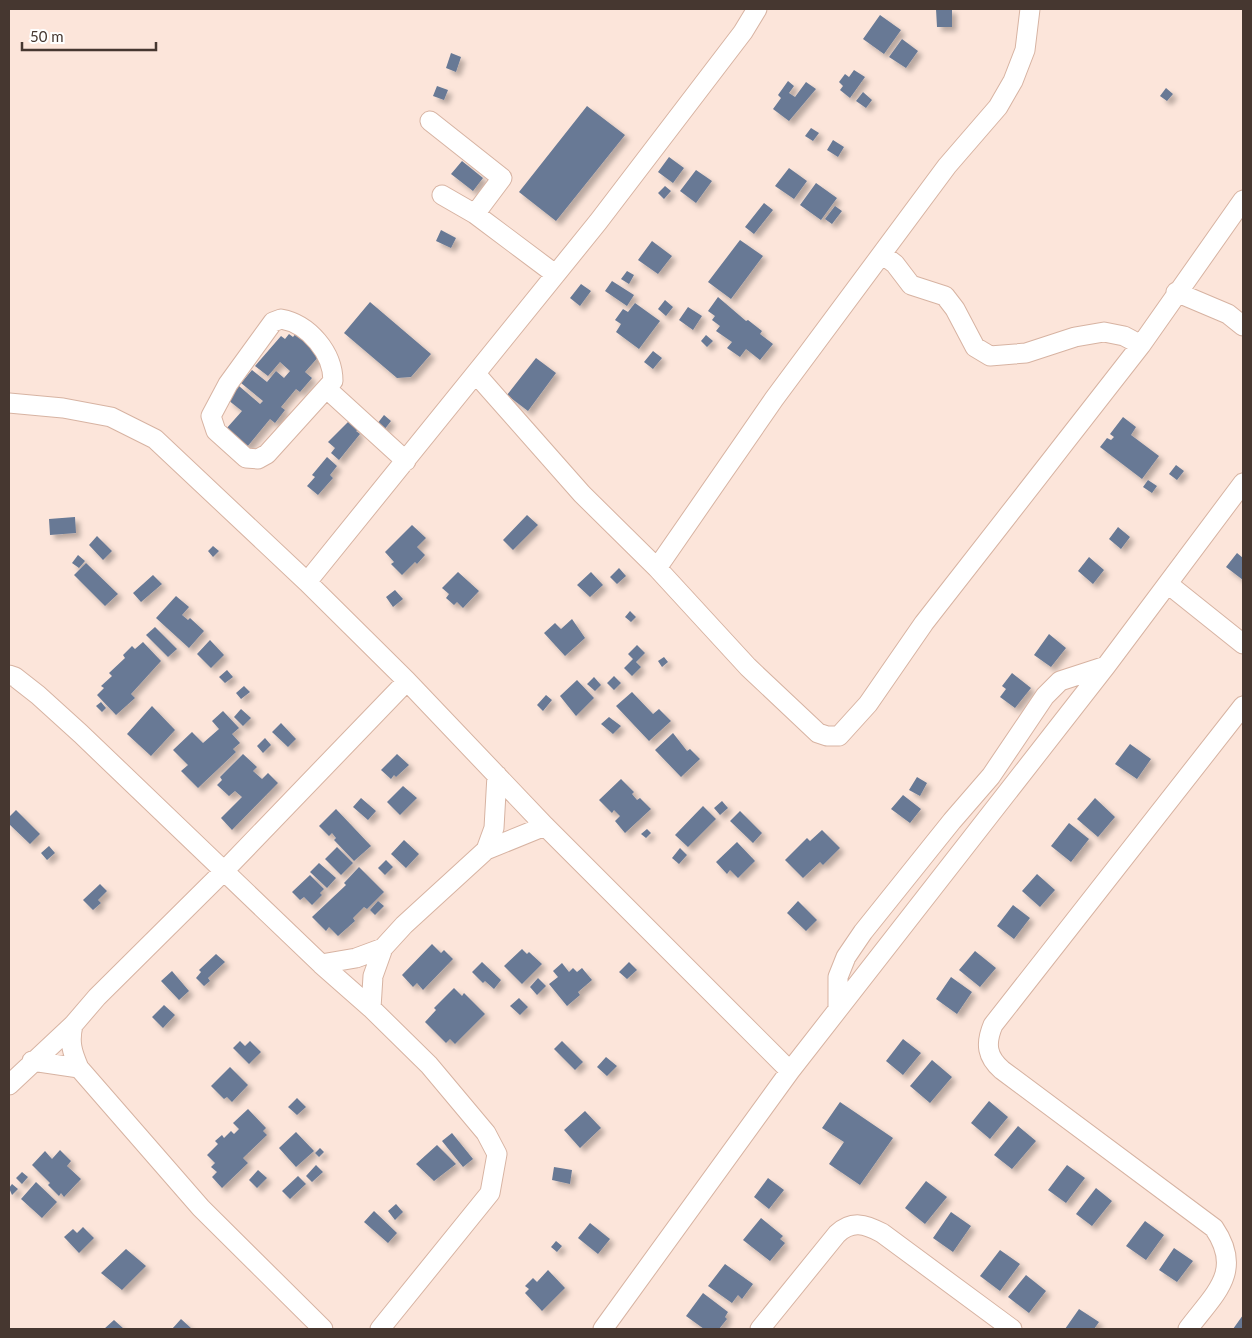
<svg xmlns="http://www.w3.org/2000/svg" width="1252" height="1338" viewBox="0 0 1252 1338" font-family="Lato,sans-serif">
  <defs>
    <filter id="shadow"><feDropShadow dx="4.5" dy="4.5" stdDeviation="2.5" flood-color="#0004"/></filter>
  </defs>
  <rect width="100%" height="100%" fill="#fce5da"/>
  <path fill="#677995" filter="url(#shadow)" d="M 936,9 L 952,9 L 952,27 L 937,27 Z
    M 880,15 L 901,30 L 884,54 L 863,39 Z
    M 902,39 L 918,51 L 906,68 L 889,57 Z
    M 451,53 L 461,57 L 456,72 L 446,68 Z
    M 854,70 L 865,77 L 850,98 L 840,90 L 843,86 L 839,82 L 845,74 L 849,77 Z
    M 788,81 L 794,86 L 789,93 L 795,97 L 806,82 L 816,89 L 789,121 L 773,109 L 781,98 L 778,95 Z
    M 437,86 L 448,90 L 444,100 L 433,96 Z
    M 1166,88 L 1173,94 L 1167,101 L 1160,96 Z
    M 863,92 L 872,100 L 866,108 L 856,101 Z
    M 587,106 L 625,135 L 556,221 L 519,192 Z
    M 811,128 L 819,133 L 813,141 L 805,136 Z
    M 833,140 L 844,147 L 838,157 L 827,150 Z
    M 669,157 L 684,168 L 673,183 L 658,172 Z
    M 462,161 L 483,178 L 473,191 L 451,174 Z
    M 789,168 L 807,181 L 794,199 L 775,186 Z
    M 696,170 L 712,181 L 696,203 L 680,191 Z
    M 816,183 L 837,198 L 821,220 L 800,205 Z
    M 665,186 L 671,191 L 664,199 L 658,193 Z
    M 764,203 L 773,210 L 754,234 L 745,227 Z
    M 835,206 L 842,211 L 832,224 L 825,219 Z
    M 441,230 L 456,238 L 451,248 L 436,241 Z
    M 740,240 L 763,256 L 731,299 L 708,282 Z
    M 652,241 L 672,256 L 658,274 L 638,260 Z
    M 627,271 L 634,275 L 629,284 L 621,279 Z
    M 612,281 L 634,295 L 627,306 L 605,291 Z
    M 581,284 L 591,291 L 580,306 L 570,298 Z
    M 718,297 L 746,321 L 748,320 L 762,331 L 760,334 L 773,344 L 760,360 L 746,349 L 740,357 L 727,348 L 732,342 L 716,331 L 720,326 L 712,320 L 715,316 L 708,311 Z
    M 665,300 L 673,307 L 666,316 L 658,309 Z
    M 370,302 L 431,354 L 411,377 L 397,378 L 344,333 Z
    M 635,303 L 660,321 L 639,349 L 616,332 L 621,324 L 615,320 L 623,309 L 628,312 Z
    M 688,307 L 702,316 L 693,330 L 679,320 Z
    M 297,332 L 320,355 L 305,372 L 312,378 L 300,392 L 296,389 L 281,407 L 285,410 L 275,423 L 270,419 L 247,447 L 226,429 L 242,411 L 228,400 L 239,386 L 260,404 L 263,401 L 241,383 L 252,370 L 267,382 L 276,371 L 284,378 L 290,371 L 280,362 L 268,376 L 255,366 L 281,336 L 285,339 L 289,334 L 293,337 Z
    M 706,335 L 713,341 L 707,347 L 701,341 Z
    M 653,351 L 662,358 L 653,369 L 644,362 Z
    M 536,358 L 556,373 L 528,411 L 507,395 Z
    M 384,415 L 391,421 L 384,430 L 377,424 Z
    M 1123,417 L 1136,427 L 1131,435 L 1159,456 L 1142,479 L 1100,447 L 1107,438 L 1111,440 L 1114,437 L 1110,434 Z
    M 349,421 L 358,430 L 356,431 L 360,434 L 339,460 L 331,453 L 335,448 L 328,442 Z
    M 327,457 L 337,466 L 330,475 L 333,478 L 318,495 L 307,486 L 315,477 L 312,475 Z
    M 1176,465 L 1184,471 L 1177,480 L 1169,474 Z
    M 1148,480 L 1157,486 L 1152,493 L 1143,487 Z
    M 527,515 L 538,525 L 513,550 L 503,540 Z
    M 75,517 L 76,533 L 50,535 L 49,519 Z
    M 412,525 L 426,538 L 417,547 L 425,555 L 417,564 L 415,562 L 402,575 L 391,564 L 394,562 L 385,552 Z
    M 1118,527 L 1130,537 L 1121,549 L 1109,539 Z
    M 97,536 L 112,551 L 103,560 L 89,545 Z
    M 213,546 L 219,551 L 213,557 L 208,551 Z
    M 1237,553 L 1243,558 L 1243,580 L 1226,567 Z
    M 78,555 L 85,561 L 79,568 L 72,563 Z
    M 1089,557 L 1104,570 L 1093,584 L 1078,571 Z
    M 86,563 L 118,594 L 105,606 L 74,575 Z
    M 619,568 L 626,576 L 617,584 L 610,577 Z
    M 458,572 L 479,591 L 463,608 L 457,602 L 454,605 L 446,598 L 449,594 L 442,588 Z
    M 591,572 L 603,585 L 590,597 L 577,585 Z
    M 153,575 L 162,584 L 141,602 L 133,593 Z
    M 395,590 L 403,599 L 393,607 L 386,597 Z
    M 176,596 L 189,607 L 182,615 L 188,620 L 190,618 L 204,631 L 189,648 L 156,618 Z
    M 630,611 L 636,617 L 631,622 L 625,617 Z
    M 572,619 L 585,638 L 565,656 L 544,633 L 555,623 L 561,629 Z
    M 155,627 L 177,649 L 168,657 L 146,635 Z
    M 1049,634 L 1066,648 L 1051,667 L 1034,655 Z
    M 210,640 L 224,655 L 211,668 L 197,654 Z
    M 143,642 L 161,661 L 131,694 L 135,698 L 116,715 L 97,695 L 104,688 L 101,686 L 112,676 L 109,673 L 125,658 L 123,655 L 132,646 L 135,649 Z
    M 637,645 L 645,653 L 636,662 L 641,667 L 632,676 L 624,668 L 633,659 L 628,654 Z
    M 664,657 L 668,662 L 662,667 L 658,661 Z
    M 227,670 L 233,677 L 225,683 L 219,677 Z
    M 1012,673 L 1031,688 L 1015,708 L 1000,697 L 1006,689 L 1002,686 Z
    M 614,676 L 621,683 L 614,690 L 607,683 Z
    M 594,677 L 601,685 L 595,691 L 587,684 Z
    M 577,680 L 594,698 L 576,716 L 560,696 Z
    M 244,686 L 250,692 L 241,699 L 236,693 Z
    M 632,692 L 653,714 L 659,709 L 671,721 L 649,741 L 616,706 Z
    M 546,695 L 552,700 L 543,711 L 537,705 Z
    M 101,702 L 106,708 L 102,712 L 96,706 Z
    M 152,706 L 175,730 L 151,756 L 127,734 Z
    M 241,709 L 251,718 L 243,726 L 234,717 Z
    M 223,711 L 239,728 L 232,734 L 240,743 L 233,749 L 236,752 L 198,788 L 181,771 L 188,765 L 173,750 L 192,732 L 203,743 L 219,729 L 212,721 Z
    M 609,717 L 621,726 L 613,734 L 601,724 Z
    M 281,723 L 296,739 L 288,747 L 272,732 Z
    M 673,733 L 687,751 L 690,749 L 700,759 L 681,777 L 655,750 Z
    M 265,738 L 271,745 L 263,753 L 257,746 Z
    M 1130,744 L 1151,759 L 1137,779 L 1115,764 Z
    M 243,754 L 257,767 L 253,771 L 262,779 L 268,773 L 278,783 L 232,830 L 221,818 L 242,797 L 235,791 L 229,796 L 217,785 L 222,780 L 220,777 Z
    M 397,754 L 409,765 L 396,777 L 394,775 L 391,779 L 381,770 Z
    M 917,777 L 927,783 L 920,796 L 909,790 Z
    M 621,779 L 634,792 L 632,794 L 637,800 L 640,798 L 651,809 L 625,833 L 615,821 L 620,816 L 614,810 L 612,813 L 599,800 Z
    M 403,786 L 417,798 L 400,815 L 387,802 Z
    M 903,795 L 921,809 L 910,823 L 891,809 Z
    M 361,798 L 376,811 L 368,820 L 353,807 Z
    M 1095,798 L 1115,817 L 1098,837 L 1077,819 Z
    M 722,801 L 728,808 L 720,815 L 714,808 Z
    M 703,806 L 716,819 L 688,847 L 675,835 Z
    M 336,809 L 371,846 L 354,861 L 334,840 L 336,838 L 332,833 L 329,836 L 319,826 Z
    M 16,810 L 40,834 L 30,844 L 9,824 L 9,817 Z
    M 740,811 L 762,833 L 753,843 L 730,821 Z
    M 1069,823 L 1089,839 L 1071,862 L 1051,846 Z
    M 647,829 L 651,833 L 646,838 L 641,834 Z
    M 822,830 L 840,848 L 823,865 L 820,862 L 803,878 L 785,860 L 807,838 L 810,841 Z
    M 404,840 L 419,854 L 406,868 L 391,854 Z
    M 737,842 L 755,861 L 738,878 L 730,870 L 727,874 L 716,862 Z
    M 49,846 L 55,853 L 47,860 L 41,853 Z
    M 337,847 L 353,863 L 341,875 L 325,859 Z
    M 680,848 L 687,855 L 679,864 L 672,858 Z
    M 386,860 L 393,867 L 385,875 L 378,868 Z
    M 319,863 L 336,878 L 327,888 L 310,872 Z
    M 359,867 L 384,892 L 367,909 L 364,907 L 353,918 L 355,921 L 338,936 L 329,927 L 326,931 L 312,917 L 346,885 L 344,883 Z
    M 1037,874 L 1055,890 L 1040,907 L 1022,891 Z
    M 310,875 L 324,889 L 320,893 L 322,895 L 312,905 L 304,897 L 300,900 L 292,892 Z
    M 100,884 L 107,891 L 98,900 L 101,903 L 93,910 L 83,900 Z
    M 378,901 L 384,906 L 375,915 L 370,910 Z
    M 798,901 L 817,920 L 806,931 L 787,913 Z
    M 1013,905 L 1030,918 L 1014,939 L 997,926 Z
    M 432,944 L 441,953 L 444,950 L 453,959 L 423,990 L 417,983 L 413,987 L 402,975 Z
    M 522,949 L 527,954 L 529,952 L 542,964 L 522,984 L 504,966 Z
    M 975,951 L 996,968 L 980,987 L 959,970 Z
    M 216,954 L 225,962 L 208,978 L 210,981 L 204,986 L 196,978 L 201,972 L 199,970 Z
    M 482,962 L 501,980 L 494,989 L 485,981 L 483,983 L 472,972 Z
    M 629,962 L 637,970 L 627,979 L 619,972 Z
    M 562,963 L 569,972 L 573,968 L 577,972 L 582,968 L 592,980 L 578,992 L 580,995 L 567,1006 L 549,984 L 558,977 L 553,971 Z
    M 172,971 L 189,991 L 179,1000 L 161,981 Z
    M 951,977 L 972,992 L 957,1014 L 936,999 Z
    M 538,978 L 546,986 L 537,995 L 530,987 Z
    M 454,988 L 462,996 L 464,993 L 485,1014 L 455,1044 L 450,1039 L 446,1043 L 425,1022 L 436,1010 L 434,1008 Z
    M 519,998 L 528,1007 L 520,1015 L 510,1006 Z
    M 164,1005 L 175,1015 L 163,1028 L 152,1017 Z
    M 903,1039 L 921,1053 L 903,1075 L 886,1061 Z
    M 240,1041 L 245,1046 L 250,1041 L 261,1052 L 249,1064 L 233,1048 Z
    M 562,1041 L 583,1062 L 575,1070 L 554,1049 Z
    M 606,1057 L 617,1066 L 607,1076 L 597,1067 Z
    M 932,1060 L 952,1077 L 930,1103 L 910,1086 Z
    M 230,1067 L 248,1085 L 232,1102 L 227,1097 L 224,1099 L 211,1086 Z
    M 297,1098 L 306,1107 L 297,1115 L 288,1107 Z
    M 989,1101 L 1008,1117 L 990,1139 L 971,1123 Z
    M 840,1102 L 893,1138 L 860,1185 L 829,1164 L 844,1142 L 822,1128 Z
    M 248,1109 L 266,1128 L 263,1131 L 267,1135 L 243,1158 L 248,1163 L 222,1188 L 212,1177 L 217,1172 L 211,1167 L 215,1163 L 207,1155 L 218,1144 L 215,1141 L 222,1135 L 224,1138 L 231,1131 L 234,1134 L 239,1129 L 233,1123 Z
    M 585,1111 L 601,1128 L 580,1148 L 564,1130 Z
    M 1018,1126 L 1036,1141 L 1012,1169 L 994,1155 Z
    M 296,1132 L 314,1151 L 296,1167 L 279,1148 Z
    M 452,1133 L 473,1159 L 463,1167 L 442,1141 Z
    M 437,1145 L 456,1164 L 434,1181 L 416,1164 Z
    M 320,1148 L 324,1152 L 319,1157 L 315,1153 Z
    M 60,1150 L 71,1161 L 67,1166 L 81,1179 L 64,1197 L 61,1193 L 59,1196 L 48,1185 L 50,1183 L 32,1165 L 45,1151 L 52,1159 Z
    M 316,1165 L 323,1172 L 312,1182 L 306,1176 Z
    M 1067,1165 L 1085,1178 L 1066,1203 L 1048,1190 Z
    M 554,1167 L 572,1170 L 570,1184 L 552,1180 Z
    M 258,1170 L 267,1178 L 257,1188 L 249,1180 Z
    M 22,1172 L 28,1177 L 22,1184 L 16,1178 Z
    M 298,1176 L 306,1184 L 290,1199 L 282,1191 Z
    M 768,1178 L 784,1190 L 769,1209 L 754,1197 Z
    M 926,1181 L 947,1197 L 925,1224 L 905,1208 Z
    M 36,1182 L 57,1202 L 42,1218 L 21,1199 Z
    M 12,1184 L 18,1189 L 12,1195 L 9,1188 Z
    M 1096,1188 L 1112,1201 L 1092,1226 L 1076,1214 Z
    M 396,1204 L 403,1212 L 395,1220 L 388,1211 Z
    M 374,1211 L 397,1233 L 388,1243 L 364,1222 Z
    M 951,1212 L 971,1226 L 953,1252 L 933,1238 Z
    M 761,1218 L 783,1236 L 780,1239 L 785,1243 L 770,1261 L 743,1240 Z
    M 1145,1221 L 1164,1235 L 1146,1260 L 1126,1246 Z
    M 590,1223 L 610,1239 L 598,1254 L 578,1238 Z
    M 83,1227 L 94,1238 L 79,1253 L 64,1237 L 73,1229 L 77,1233 Z
    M 556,1241 L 562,1246 L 557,1252 L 551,1247 Z
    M 1174,1248 L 1193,1261 L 1177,1282 L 1159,1270 Z
    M 126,1249 L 146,1266 L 122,1290 L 101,1273 Z
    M 1000,1250 L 1020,1264 L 1000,1291 L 980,1276 Z
    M 725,1264 L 753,1284 L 742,1299 L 738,1295 L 732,1303 L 708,1286 Z
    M 548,1270 L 565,1288 L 542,1311 L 525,1293 L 529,1289 L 525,1286 L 533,1278 L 537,1282 Z
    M 1026,1275 L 1046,1291 L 1029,1313 L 1008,1297 Z
    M 703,1293 L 728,1312 L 725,1317 L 727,1319 L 719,1329 L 704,1329 L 686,1316 Z
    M 1079,1309 L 1099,1322 L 1094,1329 L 1065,1329 Z
    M 1243,1315 L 1243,1329 L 1233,1329 Z
    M 181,1319 L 192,1329 L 172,1329 Z
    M 114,1320 L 124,1329 L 104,1329 Z"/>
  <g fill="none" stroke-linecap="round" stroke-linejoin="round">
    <g stroke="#d7b3a2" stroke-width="21">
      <path id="minor" d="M 430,121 L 502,178 L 475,214
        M 442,195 L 475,214 L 555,274
        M 882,254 L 895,264 L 911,285 L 945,296 L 955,309 L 975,347 L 990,356 L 1026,353 L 1075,337 L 1104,332 L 1124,336 L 1141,345
        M 1176,292 L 1228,314 L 1243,326
        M 281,319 C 309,324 333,353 333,381 L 267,454 L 258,459 L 246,458 L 216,431 L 211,416 L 228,384 L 273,322 Z
        M 476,374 L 582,494 L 657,568 L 748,667 L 818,733 L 827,736 L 839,736 L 868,704 L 924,623 L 1141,345 L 1243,200
        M 327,389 L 406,461
        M 9,403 L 63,408 L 111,417 L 155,439 L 307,582 L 407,681 L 545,826 L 790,1071
        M 657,568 L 774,399 L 947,166 L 998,107 L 1013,81 L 1025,50 L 1030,9
        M 307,582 L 598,222 L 743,32 L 757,9
        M 1168,584 L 1243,644
        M 9,675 L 15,677 L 38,695 L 81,734 L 321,964 L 371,1008 L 429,1065 L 486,1133 L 497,1154 L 490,1193 L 380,1329
        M 486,850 L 494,828 L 497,775
        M 321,964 L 356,958 L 383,948
        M 371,1008 L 373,976 L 383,948 L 404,925 L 486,850 L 545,826
        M 838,1008 L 838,977 L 846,957 L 863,932 L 952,821 L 991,776 L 1045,696 L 1060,681 L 1106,666
        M 73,1025 C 69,1042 72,1052 79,1068 L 201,1208 L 323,1329
        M 32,1061 L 79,1068
        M 9,1085 L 73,1025 L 97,997 L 224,871 L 407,681
        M 603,1329 L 790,1071 L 1106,666 L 1243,483
        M 760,1329 L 837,1234 C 852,1220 865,1224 882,1233 L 1012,1329
        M 1188,1329 C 1214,1294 1244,1272 1214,1228 L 1002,1070 C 987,1057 985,1044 993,1025 L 1243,706"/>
    </g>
    <use href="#minor" stroke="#fff" stroke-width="19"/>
  </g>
  <rect width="1252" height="1338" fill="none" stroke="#463730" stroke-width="20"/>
  <path d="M22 42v8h134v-8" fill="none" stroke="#463730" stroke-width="2.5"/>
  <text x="30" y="42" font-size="15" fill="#463730" stroke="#ffffff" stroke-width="4" paint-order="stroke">50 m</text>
</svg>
